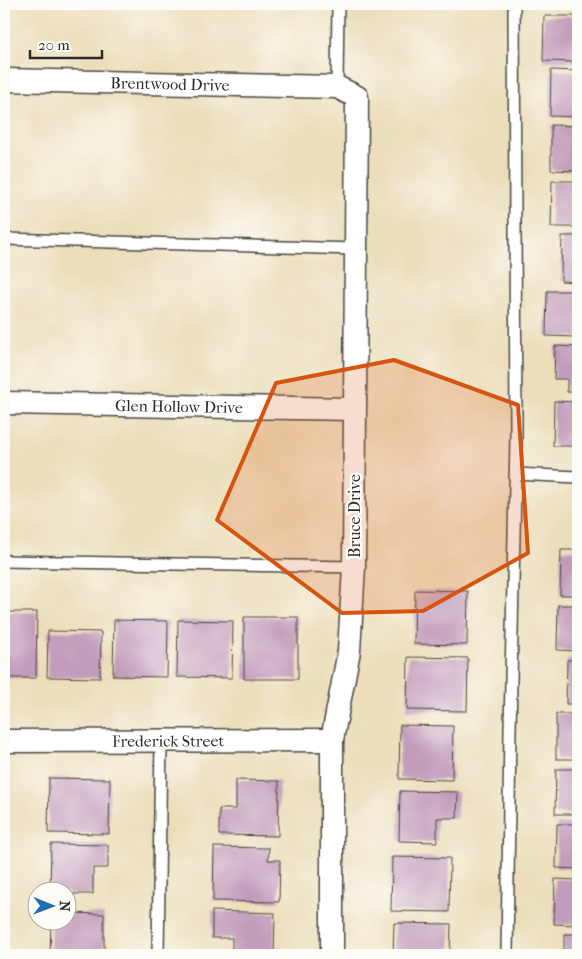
<svg xmlns="http://www.w3.org/2000/svg" width="582" height="959" viewBox="0 0 582 959" font-family="'IM FELL French Canon',serif">
  <rect width="100%" height="100%" fill="#fdfcf7"/>
  <filter id="ink" filterUnits="userSpaceOnUse"><feTurbulence type="fractalNoise" baseFrequency=".02" numOctaves="2"/><feDisplacementMap in="SourceGraphic" scale="10" xChannelSelector="R" yChannelSelector="G"/><feConvolveMatrix kernelMatrix="1 2 1 2 8 2 1 2 1" color-interpolation-filters="sRGB"/></filter>
  <filter id="wash" filterUnits="userSpaceOnUse"><feTurbulence type="fractalNoise" baseFrequency=".0096" numOctaves="4" result="noise"/><feDisplacementMap in="SourceGraphic" scale="20" xChannelSelector="R" yChannelSelector="G"/><feGaussianBlur stdDeviation="1.12" result="paint"/><feColorMatrix in="noise" values="0 0 0 0 0 0 0 0 0 0 0 0 0 0 0 0 0 1.4 0 .05"/><feComposite in="paint" operator="in"/></filter>
  <g filter="url(#wash)">
    <rect width="100%" height="100%" fill="#ecdebb"/>
    <g id="blocks">
      <path fill="#c29cbb" d="M 551,4 L 578,4 L 578,6 L 551,6 Z
        M 544,16 L 578,16 L 578,62 L 543,61 Z
        M 551,70 L 578,71 L 578,117 L 550,116 Z
        M 551,125 L 578,126 L 578,171 L 551,170 Z
        M 552,181 L 578,181 L 578,227 L 551,227 Z
        M 562,236 L 578,236 L 578,282 L 561,281 Z
        M 547,291 L 578,291 L 578,337 L 546,336 Z
        M 555,346 L 578,347 L 578,392 L 567,392 L 567,379 L 554,379 Z
        M 554,401 L 578,402 L 578,446 L 553,446 Z
        M 561,550 L 578,550 L 578,595 L 560,595 Z
        M 415,590 L 468,591 L 467,645 L 414,644 Z
        M 558,605 L 578,605 L 578,651 L 557,650 Z
        M 4,612 L 37,612 L 36,678 L 4,678 Z
        M 244,617 L 298,617 L 298,679 L 244,679 Z
        M 114,620 L 168,621 L 167,677 L 113,676 Z
        M 178,620 L 233,621 L 232,678 L 177,677 Z
        M 48,631 L 101,632 L 100,678 L 47,677 Z
        M 408,657 L 468,658 L 467,711 L 407,710 Z
        M 567,660 L 578,660 L 578,704 L 566,704 Z
        M 556,714 L 578,714 L 578,759 L 556,759 Z
        M 400,725 L 453,726 L 452,780 L 399,779 Z
        M 556,769 L 578,769 L 578,814 L 555,814 Z
        M 49,778 L 110,779 L 109,834 L 48,833 Z
        M 236,780 L 279,781 L 278,836 L 219,835 L 219,809 L 236,809 Z
        M 400,791 L 458,792 L 457,818 L 437,818 L 437,842 L 399,841 Z
        M 557,824 L 578,824 L 578,869 L 556,868 Z
        M 51,844 L 108,845 L 108,868 L 93,868 L 93,894 L 68,894 L 68,892 L 50,892 Z
        M 214,847 L 269,848 L 268,860 L 280,860 L 279,902 L 213,901 Z
        M 392,857 L 450,858 L 449,912 L 391,911 Z
        M 555,879 L 578,880 L 578,925 L 554,924 Z
        M 212,911 L 275,913 L 274,955 L 232,955 L 232,938 L 212,938 Z
        M 68,913 L 104,914 L 104,955 L 50,955 L 51,922 L 68,922 Z
        M 394,923 L 451,924 L 450,955 L 393,955 Z
        M 564,934 L 578,934 L 578,955 L 564,955 Z"/>
    </g>
  </g>
  <g filter="url(#ink)">
    <use href="#blocks" fill-opacity="0" stroke="#484641" stroke-width="1"/>
    <g fill="none" stroke-linecap="round" stroke-linejoin="round">
      <g stroke="#484641" stroke-width="14">
        <path id="service" d="M 337,87 L 338,4
          M 4,239 L 356,249
          M 515,474 L 578,477
          M 4,561 L 354,567
          M 158,955 L 161,741
          M 507,955 L 510,730 L 516,437 L 514,4"/>
      </g>
      <g stroke="#484641" stroke-width="25">
        <g id="minor">
          <path id="s1" d="M 4,80 L 337,87 L 357,97 L 354,567 L 349,651 L 332,740 L 332,955"/>
          <path id="s2" d="M 4,403 L 354,409"/>
          <path id="s3" d="M 4,741 L 332,740"/>
        </g>
      </g>
      <use href="#service" stroke="#fff" stroke-width="11"/>
      <use href="#minor" stroke="#fff" stroke-width="22"/>
    </g>
  </g>
  <path fill="#d5540f" fill-opacity="0.2" stroke="#d5540f" stroke-width="4" stroke-linejoin="round" d="M 394,360 L 518,405 L 528,553 L 423,611 L 342,613 L 217,520 L 276,383 Z"/>
  <g text-anchor="middle" stroke-width="4.5" stroke-linejoin="round" paint-order="stroke">
    <g font-size="16" fill="#2b2b2b" stroke="#fdfcf7">
      <text dy="6" stroke="none"><textPath href="#s1" startOffset="166">Brentwood Drive</textPath></text>
      <text dy="6" stroke="none"><textPath href="#s2" startOffset="175">Glen Hollow Drive</textPath></text>
      <text transform="translate(354 516) rotate(-90)" y="6">Bruce Drive</text>
      <text dy="6" stroke="none"><textPath href="#s3" startOffset="164">Frederick Street</textPath></text>
    </g>
  </g>
  <rect width="582" height="959" fill="none" stroke="#fdfcf7" stroke-width="20"/>
  <g transform="translate(52 906) rotate(91)"><circle r="24" fill="#fdfcf7" stroke="#a9a8a5"/>
  <path d="M0-4L9 19L0 12L-9 19Z" fill="#1f6fb2"/>
  <text y="-8" font-size="14" font-weight="bold" text-anchor="middle" fill="#2b2b2b">N</text>
  </g>
  <path d="M30 50v8h72v-8" fill="none" stroke="#2b2b2b" stroke-width="2.5"/>
  <text x="38" y="50" font-size="15" fill="#2b2b2b" stroke="#fdfcf7" stroke-width="4" paint-order="stroke">20 m</text>
</svg>
